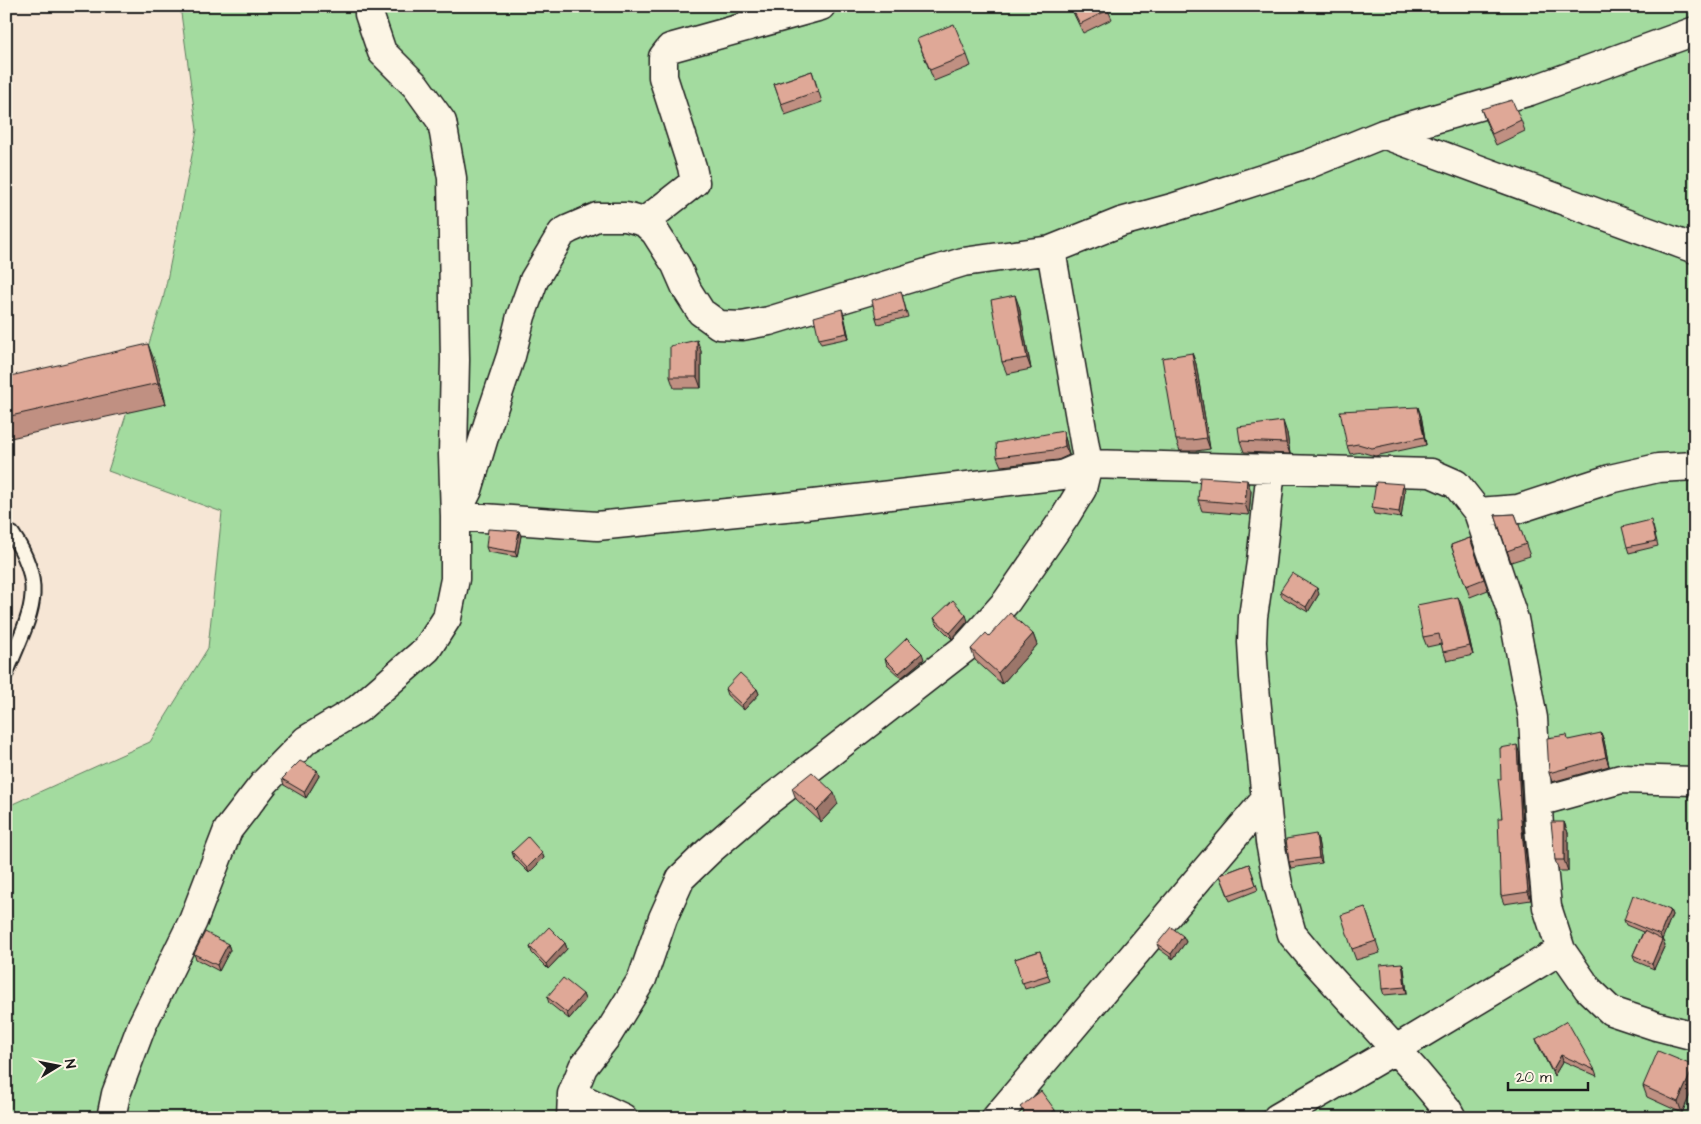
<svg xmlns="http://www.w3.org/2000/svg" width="1701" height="1124" viewBox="0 0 1701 1124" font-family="'Architects Daughter',sans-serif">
  <rect width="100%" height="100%" fill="#f6e6d5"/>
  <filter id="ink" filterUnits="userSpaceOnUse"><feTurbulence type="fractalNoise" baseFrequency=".02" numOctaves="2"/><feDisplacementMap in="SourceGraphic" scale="10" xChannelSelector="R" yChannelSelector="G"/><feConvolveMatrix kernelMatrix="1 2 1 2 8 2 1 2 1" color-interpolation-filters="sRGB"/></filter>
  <g filter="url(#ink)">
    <path fill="#a3db9f" stroke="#607c5e" d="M 180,6 L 1695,6 L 1695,1118 L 6,1118 L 6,807 L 150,742 L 208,648 L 222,512 L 108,471 L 163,300 L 197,130 Z"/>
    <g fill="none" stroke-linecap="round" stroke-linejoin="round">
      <g stroke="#1c1c1c" stroke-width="18">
        <path id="service" d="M 6,532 L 12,534 C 50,590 28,617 6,673"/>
      </g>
      <g stroke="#1c1c1c" stroke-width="31">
        <path id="minor" d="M 1695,31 L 1530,91 L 1383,134 L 1309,164 L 1172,208 L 1121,222 L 1051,250 L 963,262 L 769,321 L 742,326 L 719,325 L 701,312 L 687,290 L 676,265 L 655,232 L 644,222 L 626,217 L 597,217 L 569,229 L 562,233 L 534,280 L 521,316 L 511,356 L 488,424 L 468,490 L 455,516 L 597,526 L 796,506 L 1062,475 L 1088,464 L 1431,473 L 1456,484 L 1478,512 L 1514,619 L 1533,718 L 1539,827 L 1547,907 L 1561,950 L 1588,989 L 1611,1011 L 1656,1026 L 1695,1036
          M 1383,134 L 1695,249
          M 644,222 L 695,182 L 692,167 L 663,77 L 663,57 L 670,48 L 821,6
          M 1271,469 L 1261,562 L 1253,617 L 1252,642 L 1254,677 L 1270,842 L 1278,885 L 1292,934 L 1312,958 L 1415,1071 L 1447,1109 L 1452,1118
          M 1478,512 L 1518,509 L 1610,479 L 1658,468 L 1695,466
          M 1538,802 L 1621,779 L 1695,781
          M 572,1094 L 623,1118
          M 111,1118 L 116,1094 L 142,1025 L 193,921 L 228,830 L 265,782 L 306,740 L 358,709 L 427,649 L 447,618 L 455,579 L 455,516 L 453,454 L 455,360 L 452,178 L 442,122 L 416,86 L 382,52 L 369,14 L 370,6
          M 571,1118 L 572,1094 L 583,1067 L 607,1036 L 642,979 L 663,918 L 681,878 L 709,851 L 759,808 L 965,648 L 1007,601 L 1065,517 L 1082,489 L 1088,464 L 1051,250
          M 996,1118 L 1265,800
          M 1277,1118 L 1396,1049 L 1561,950"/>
      </g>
      <use href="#service" stroke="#fcf5e5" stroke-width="14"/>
      <use href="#minor" stroke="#fcf5e5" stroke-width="28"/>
    </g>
    <path fill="#c09082" stroke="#1c1c1c" d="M 1070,6 L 1106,6 L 1112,19 L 1083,33 Z
      M 917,39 L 967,55 L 971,66 L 934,81 Z
      M 812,71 L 822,102 L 785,115 L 774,84 Z
      M 1481,109 L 1521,120 L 1525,131 L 1496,145 L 1485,120 Z
      M 901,291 L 908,317 L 878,324 L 876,318 Z
      M 1019,306 L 1031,369 L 1007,374 L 1002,362 Z
      M 842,309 L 849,338 L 821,344 L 819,339 Z
      M 701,351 L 701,388 L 674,388 L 670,377 Z
      M 1192,353 L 1196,364 L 1210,449 L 1196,451 L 1180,451 L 1176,440 Z
      M 156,365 L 166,404 L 6,439 L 6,377 Z
      M 1421,415 L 1426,445 L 1375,456 L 1361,452 L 1350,454 L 1347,446 Z
      M 1063,431 L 1066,441 L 1069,455 L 1058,460 L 1001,466 L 997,457 Z
      M 1287,433 L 1290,454 L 1244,452 L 1240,441 Z
      M 1405,490 L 1401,518 L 1374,514 L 1372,508 Z
      M 1251,491 L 1249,515 L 1202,511 L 1198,500 Z
      M 1515,514 L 1530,556 L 1511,562 L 1495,515 Z
      M 1653,526 L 1658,546 L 1629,553 L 1627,547 Z
      M 519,531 L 521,536 L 517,557 L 488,552 L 486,547 Z
      M 1470,538 L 1488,590 L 1470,597 L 1451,545 Z
      M 1280,591 L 1319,594 L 1308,612 L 1282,597 Z
      M 1462,606 L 1473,655 L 1447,661 L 1441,644 L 1427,647 L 1423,637 Z
      M 934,618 L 968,621 L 952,639 L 936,623 Z
      M 1033,634 L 1037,645 L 1002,684 L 975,660 L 971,649 L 989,636 Z
      M 885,659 L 924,659 L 901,678 L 887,665 Z
      M 725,689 L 757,689 L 759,694 L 744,710 L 727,695 Z
      M 1601,733 L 1604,741 L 1609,766 L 1552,782 L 1549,773 Z
      M 1519,752 L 1523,828 L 1531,900 L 1504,904 L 1501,896 L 1502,818 L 1501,779 Z
      M 317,770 L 319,776 L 306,798 L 284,785 L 282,779 Z
      M 792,788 L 838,804 L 821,822 L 796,799 Z
      M 1564,822 L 1568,833 L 1568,871 L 1559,871 L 1555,860 Z
      M 1318,840 L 1322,863 L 1291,868 L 1289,862 Z
      M 512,852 L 542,853 L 544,858 L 529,873 L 514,858 Z
      M 1249,864 L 1258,890 L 1230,901 L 1220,875 Z
      M 1365,907 L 1380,953 L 1356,960 L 1352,949 Z
      M 1670,910 L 1672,915 L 1662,939 L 1665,945 L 1654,969 L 1635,961 L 1633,955 L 1643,932 L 1626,925 L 1624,920 Z
      M 1183,936 L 1186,942 L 1173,959 L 1159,949 L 1157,944 Z
      M 565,943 L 567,949 L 548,969 L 532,953 L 530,947 Z
      M 228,944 L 230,950 L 219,971 L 196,959 L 194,954 Z
      M 1040,951 L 1050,981 L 1025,989 L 1015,959 Z
      M 1402,963 L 1404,969 L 1407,993 L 1384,995 L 1382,989 Z
      M 583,994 L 585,1000 L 569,1019 L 549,1003 L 547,997 Z
      M 1536,1039 L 1595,1070 L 1597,1076 L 1563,1061 L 1554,1076 L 1538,1045 Z
      M 1694,1066 L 1695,1069 L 1695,1084 L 1682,1113 L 1647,1097 L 1643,1086 Z"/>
    <path fill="#9c766a" stroke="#1c1c1c" d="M 1015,295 L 1019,306 L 1031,369 L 1027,358 Z
      M 842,309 L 844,315 L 849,338 L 847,333 Z
      M 697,340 L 701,351 L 701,388 L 697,377 Z
      M 148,344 L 156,365 L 166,404 L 158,383 Z
      M 1192,353 L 1196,364 L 1210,449 L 1206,438 Z
      M 1418,407 L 1421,415 L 1426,445 L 1424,437 Z
      M 1283,421 L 1287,433 L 1290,454 L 1286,443 Z
      M 1063,431 L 1066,441 L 1069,455 L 1065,446 Z
      M 1247,480 L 1251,491 L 1249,515 L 1245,504 Z
      M 1403,484 L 1405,490 L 1401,518 L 1399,512 Z
      M 519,531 L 521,536 L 517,557 L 515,552 Z
      M 1317,588 L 1319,594 L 1308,612 L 1306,607 Z
      M 1458,597 L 1462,606 L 1473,655 L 1470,646 Z
      M 966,615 L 968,621 L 952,639 L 950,633 Z
      M 1033,634 L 1037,645 L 1002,684 L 998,673 Z
      M 922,653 L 924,659 L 901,678 L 899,673 Z
      M 757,689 L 759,694 L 744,710 L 742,705 Z
      M 1601,733 L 1604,741 L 1609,766 L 1606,757 Z
      M 1517,745 L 1519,752 L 1523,828 L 1531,900 L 1528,892 L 1521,820 Z
      M 317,770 L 319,776 L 306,798 L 304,792 Z
      M 834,793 L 838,804 L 821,822 L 817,811 Z
      M 1564,822 L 1568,833 L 1568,871 L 1564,860 Z
      M 1316,834 L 1318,840 L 1322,863 L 1319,858 Z
      M 542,853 L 544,858 L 529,873 L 527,868 Z
      M 1670,910 L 1672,915 L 1662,940 L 1660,935 Z
      M 1183,936 L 1186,942 L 1173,959 L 1171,954 Z
      M 1662,940 L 1665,945 L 1654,969 L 1652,964 Z
      M 565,943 L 567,949 L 548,969 L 546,964 Z
      M 228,944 L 230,950 L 219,971 L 217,965 Z
      M 1402,963 L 1404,969 L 1407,993 L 1405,987 Z
      M 583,994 L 585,1000 L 569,1019 L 567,1013 Z
      M 1561,1055 L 1563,1061 L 1554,1076 L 1552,1071 Z
      M 1694,1066 L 1695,1069 L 1695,1084 L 1682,1113 L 1678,1102 Z
      M 1055,1110 L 1057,1115 L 1054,1118 L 1044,1118 Z"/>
    <path fill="#dfa897" stroke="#1c1c1c" d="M 1071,6 L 1106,6 L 1108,10 L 1080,24 Z
      M 954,24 L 967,55 L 930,70 L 917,39 Z
      M 812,71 L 818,91 L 781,104 L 774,84 Z
      M 1512,100 L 1521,120 L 1492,134 L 1481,109 Z
      M 901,291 L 906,311 L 876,318 L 872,300 Z
      M 1015,295 L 1027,358 L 1002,362 L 991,300 Z
      M 842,309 L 847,333 L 819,339 L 814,317 Z
      M 697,340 L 697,377 L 670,377 L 670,346 Z
      M 148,344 L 158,383 L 6,417 L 6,377 Z
      M 1192,353 L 1206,438 L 1192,440 L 1176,440 L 1162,358 Z
      M 1418,407 L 1424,437 L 1372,448 L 1358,444 L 1347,446 L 1340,411 Z
      M 1283,421 L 1286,443 L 1240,441 L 1238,427 Z
      M 1063,431 L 1065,446 L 1054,450 L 997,457 L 996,443 Z
      M 1200,477 L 1247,480 L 1245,504 L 1198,500 Z
      M 1376,482 L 1403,484 L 1399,512 L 1372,508 Z
      M 1515,514 L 1526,544 L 1507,551 L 1495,515 Z
      M 1651,520 L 1656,541 L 1627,547 L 1622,527 Z
      M 488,529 L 519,531 L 515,552 L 486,547 Z
      M 1470,538 L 1484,579 L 1466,586 L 1451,545 Z
      M 1292,573 L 1317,588 L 1306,607 L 1280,591 Z
      M 1458,597 L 1470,646 L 1443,652 L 1439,634 L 1423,637 L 1417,605 Z
      M 953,600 L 966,615 L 950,633 L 934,618 Z
      M 1010,613 L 1033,634 L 998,673 L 971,649 L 986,633 L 989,636 Z
      M 907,638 L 922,653 L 899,673 L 885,659 Z
      M 740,673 L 757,689 L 742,705 L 725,689 Z
      M 1601,733 L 1606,757 L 1549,773 L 1547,738 L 1567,735 L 1568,740 Z
      M 1517,745 L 1521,820 L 1528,892 L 1501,896 L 1498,818 L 1502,818 L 1498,779 L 1501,779 L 1500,748 Z
      M 300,761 L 317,770 L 304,792 L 282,779 Z
      M 812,772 L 834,793 L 817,811 L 792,788 Z
      M 1551,822 L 1564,822 L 1564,860 L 1555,860 Z
      M 1316,834 L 1319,858 L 1289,862 L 1286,839 Z
      M 528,837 L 542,853 L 527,868 L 512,852 Z
      M 1249,864 L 1256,885 L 1228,895 L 1220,875 Z
      M 1633,895 L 1670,910 L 1660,935 L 1624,920 Z
      M 1365,907 L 1376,941 L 1352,949 L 1341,915 Z
      M 549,927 L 565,943 L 546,964 L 530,947 Z
      M 1171,927 L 1183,936 L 1171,954 L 1157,944 Z
      M 1644,931 L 1662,940 L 1652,964 L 1633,955 Z
      M 205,932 L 228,944 L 217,965 L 194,954 Z
      M 1040,951 L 1048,975 L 1022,983 L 1015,959 Z
      M 1402,963 L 1405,987 L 1382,989 L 1380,965 Z
      M 563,978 L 583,994 L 567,1013 L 547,997 Z
      M 1567,1021 L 1595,1070 L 1561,1055 L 1552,1071 L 1536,1039 Z
      M 1658,1051 L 1694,1066 L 1678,1102 L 1643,1086 Z
      M 1041,1091 L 1055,1110 L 1044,1118 L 1021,1118 L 1024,1112 L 1020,1107 Z"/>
  </g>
  <rect width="1701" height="1124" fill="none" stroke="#fcf5e5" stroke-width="25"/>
  <rect x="12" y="12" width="1676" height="1099" fill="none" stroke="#1c1c1c" stroke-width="2" filter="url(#ink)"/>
  <g transform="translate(58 1066) rotate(80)" stroke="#fcf5e5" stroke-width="4" paint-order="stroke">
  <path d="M0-4L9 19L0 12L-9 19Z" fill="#1c1c1c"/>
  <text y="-8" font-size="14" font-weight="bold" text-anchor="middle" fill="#1c1c1c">N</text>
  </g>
  <path d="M1508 1082v8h80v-8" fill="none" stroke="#1c1c1c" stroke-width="2.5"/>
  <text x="1516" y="1082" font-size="15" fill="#1c1c1c" stroke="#fcf5e5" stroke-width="4" paint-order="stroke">20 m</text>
</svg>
